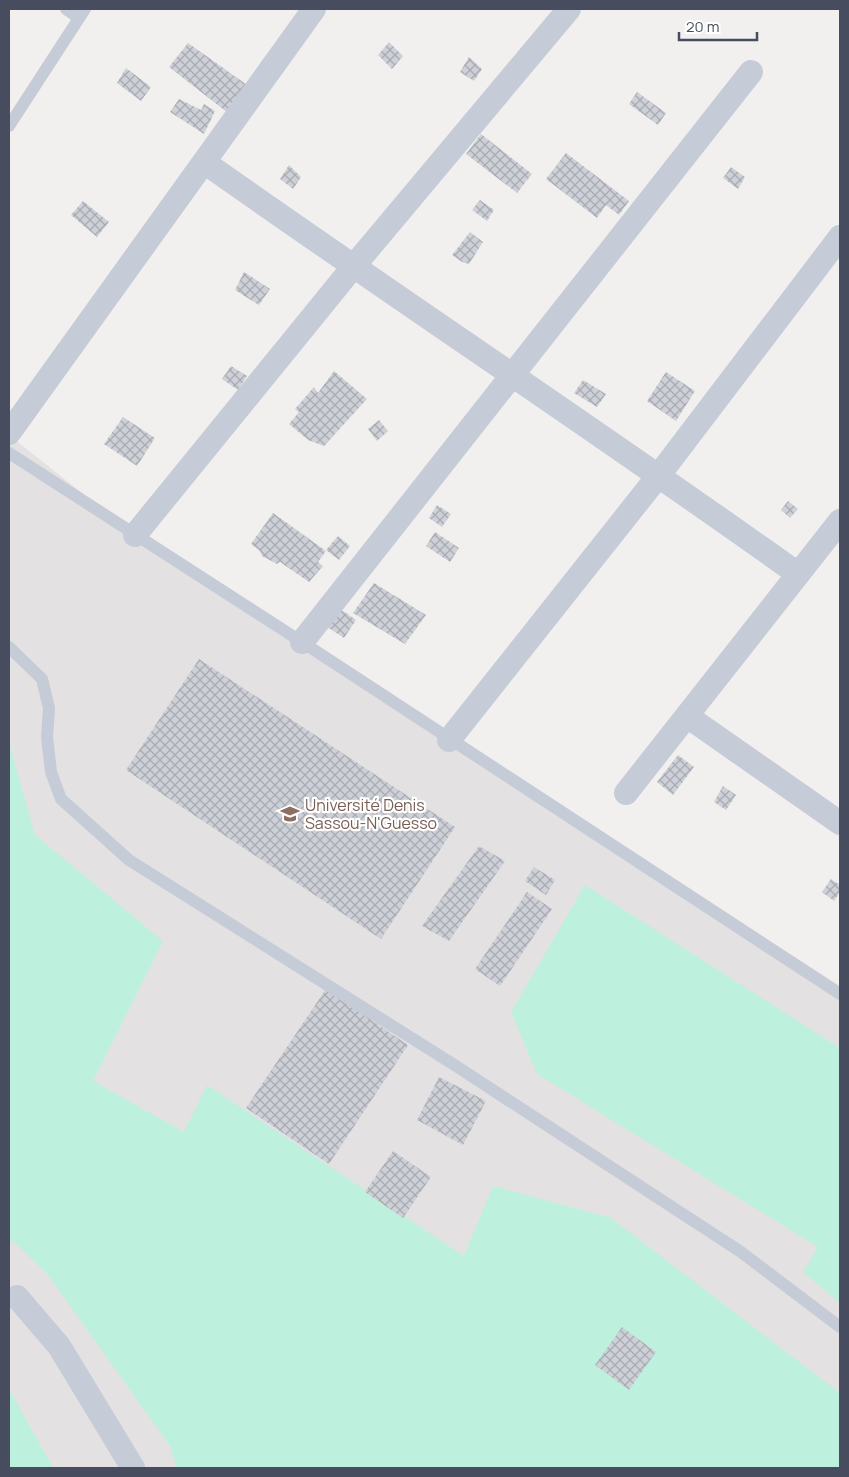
<svg xmlns="http://www.w3.org/2000/svg" width="849" height="1477" viewBox="0 0 849 1477" font-family="Manrope,sans-serif">
  <defs>
    <pattern id="building-cross-hatch" width="8" height="8" patternUnits="userSpaceOnUse" patternTransform="scale(1.25)"><rect width="8" height="8" fill="#ced0d7"/><path d="M0 0l8 8M0 8l8-8" fill="none" stroke="#a9abb2"/></pattern>
  </defs>
  <rect width="100%" height="100%" fill="#f2f0ef"/>
  <path fill="#e3e1e1" d="M 9,435 L 135,535 L 840,986 L 840,1468 L 9,1468 Z"/>
  <path fill="#bdf1de" d="M 9,743 L 35,835 L 163,941 L 93,1081 L 184,1132 L 207,1085 L 464,1256 L 493,1186 L 611,1218 L 840,1393 L 840,1468 L 177,1468 L 170,1446 L 48,1275 L 12,1240 L 9,1245 Z
    M 585,885 L 840,1048 L 840,1303 L 803,1272 L 818,1247 L 537,1074 L 511,1012 Z
    M 9,1389 L 53,1468 L 9,1468 Z"/>
  <path fill="url(#building-cross-hatch)" d="M 389,42 L 403,56 L 392,69 L 378,55 Z
    M 188,43 L 250,87 L 228,113 L 169,67 Z
    M 469,57 L 482,69 L 474,81 L 460,72 Z
    M 126,68 L 151,87 L 141,101 L 117,83 Z
    M 637,92 L 666,113 L 658,125 L 629,104 Z
    M 179,99 L 201,110 L 204,104 L 215,111 L 204,134 L 170,112 Z
    M 481,134 L 532,174 L 517,193 L 466,154 Z
    M 566,153 L 629,201 L 619,215 L 606,205 L 597,218 L 546,179 Z
    M 289,165 L 301,177 L 293,189 L 280,179 Z
    M 731,167 L 745,177 L 738,189 L 723,178 Z
    M 480,200 L 494,210 L 487,221 L 472,210 Z
    M 83,201 L 109,222 L 97,237 L 71,215 Z
    M 470,232 L 483,242 L 469,264 L 462,262 L 452,255 Z
    M 244,272 L 270,289 L 259,305 L 235,290 Z
    M 231,366 L 247,376 L 238,390 L 222,379 Z
    M 334,371 L 367,399 L 324,446 L 308,440 L 289,424 L 299,412 L 295,409 L 314,387 L 318,393 Z
    M 666,372 L 695,391 L 676,421 L 647,401 Z
    M 583,380 L 606,394 L 597,407 L 574,393 Z
    M 123,417 L 155,438 L 137,466 L 104,444 Z
    M 379,420 L 388,431 L 377,441 L 368,429 Z
    M 788,501 L 798,509 L 790,518 L 781,510 Z
    M 437,505 L 451,514 L 442,527 L 429,518 Z
    M 273,513 L 326,551 L 318,562 L 323,566 L 309,582 L 280,562 L 277,564 L 262,556 L 260,551 L 251,544 Z
    M 435,532 L 459,548 L 450,562 L 426,546 Z
    M 338,536 L 350,546 L 339,560 L 326,550 Z
    M 374,583 L 426,615 L 405,644 L 353,613 Z
    M 336,606 L 356,620 L 344,638 L 324,625 Z
    M 199,659 L 455,827 L 381,939 L 126,770 Z
    M 678,755 L 694,767 L 673,795 L 657,782 Z
    M 723,786 L 736,795 L 726,810 L 714,802 Z
    M 479,846 L 505,861 L 449,941 L 422,926 Z
    M 534,867 L 555,880 L 546,895 L 525,881 Z
    M 831,879 L 840,885 L 840,892 L 834,901 L 822,892 Z
    M 527,892 L 552,909 L 500,986 L 475,969 Z
    M 326,989 L 408,1045 L 329,1164 L 246,1108 Z
    M 439,1077 L 486,1101 L 463,1145 L 417,1120 Z
    M 393,1151 L 431,1177 L 403,1218 L 365,1192 Z
    M 622,1327 L 656,1352 L 629,1390 L 595,1365 Z"/>
  <g fill="none" stroke-linecap="round" stroke-linejoin="round">
    <path stroke="#c6cbd8" stroke-width="12" d="M 66,9 L 79,18
      M 9,126 L 85,9
      M 9,453 L 302,642 L 840,994
      M 9,647 L 42,679 L 49,708 L 47,737 L 51,772 L 61,799 L 129,860 L 456,1066 L 741,1252 L 840,1327"/>
    <path stroke="#c6cbd8" stroke-width="24" d="M 204,162 C 401,301 602,434 798,574
      M 9,433 L 314,9
      M 135,535 L 353,267 L 569,9
      M 302,642 L 751,72
      M 687,716 L 840,823
      M 449,740 L 659,475 L 840,237
      M 626,793 L 840,521
      M 17,1297 L 59,1346 L 133,1468"/>
  </g>
  <defs>
    <g id="university-bare" transform="scale(1.5)"><path d="M0-5L7-2L0 1L-7-2ZM-4 1L0 2.5L4 1V4Q0 6-4 4Z" fill="#8d6e63" stroke="#fff" stroke-width="2.5" paint-order="stroke"/></g>
  </defs>
  <g fill-rule="evenodd">
    <use href="#university-bare" x="290" y="814"/>
  </g>
  <g text-anchor="middle" stroke-width="4.5" stroke-linejoin="round" paint-order="stroke">
    <g font-size="16" fill="#785e54" stroke="#fff" text-anchor="start">
      <text x="305" y="811">Université Denis<tspan x="305" dy="18">Sassou-N'Guesso</tspan></text>
    </g>
  </g>
  <rect width="849" height="1477" fill="none" stroke="#474d5e" stroke-width="20"/>
  <path d="M679 32v8h78v-8" fill="none" stroke="#474d5e" stroke-width="2.5"/>
  <text x="686" y="32" font-size="15" fill="#474d5e" stroke="#ffffff" stroke-width="4" paint-order="stroke">20 m</text>
</svg>
